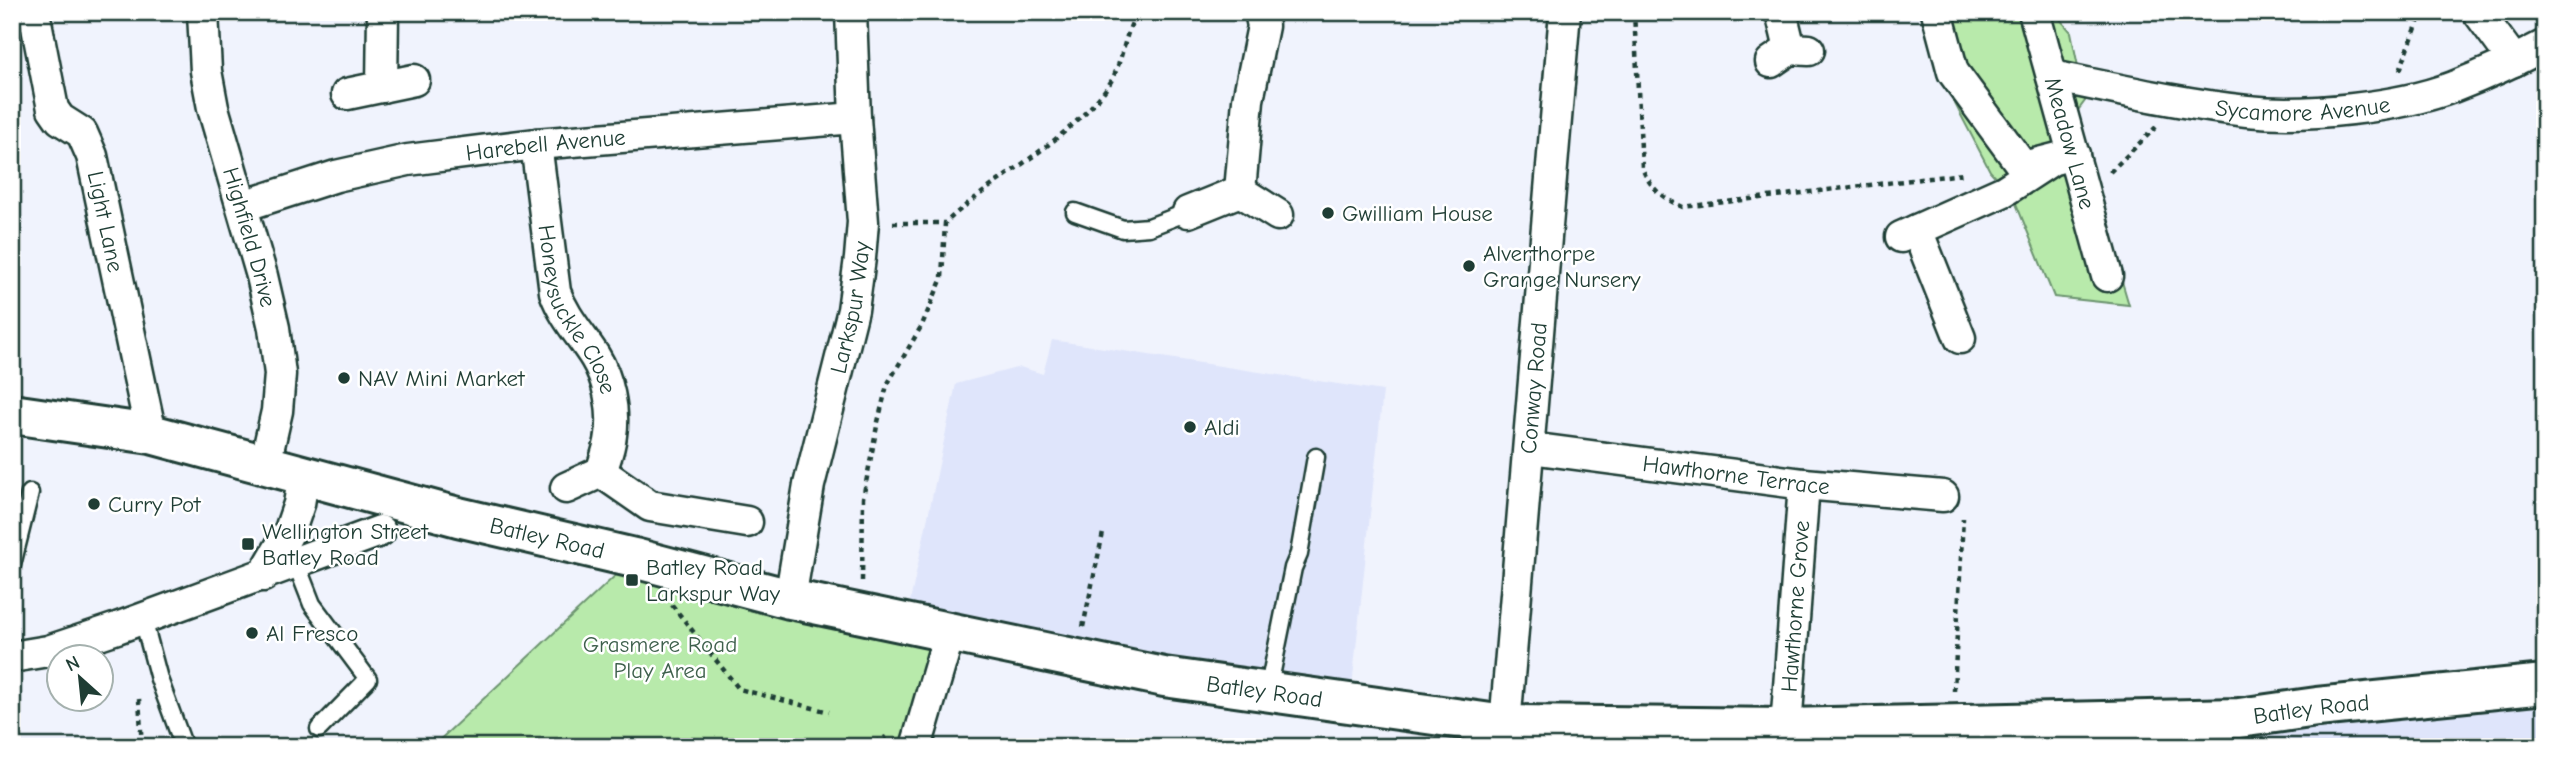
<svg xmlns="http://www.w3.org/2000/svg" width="2557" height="759" viewBox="0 0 2557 759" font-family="'Comic Neue',sans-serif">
  <rect width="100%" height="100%" fill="#f0f3fd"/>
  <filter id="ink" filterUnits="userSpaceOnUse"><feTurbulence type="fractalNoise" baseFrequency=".0143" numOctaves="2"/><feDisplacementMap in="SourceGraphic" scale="14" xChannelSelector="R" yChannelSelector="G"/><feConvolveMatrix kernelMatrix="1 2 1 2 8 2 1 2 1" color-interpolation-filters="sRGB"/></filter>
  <g filter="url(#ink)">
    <path fill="#dfe5fb" d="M 1052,340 L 1383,391 L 1351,696 L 907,616 L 956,384 L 1020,367 L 1043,374 Z
      M 2545,684 L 2545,747 L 2239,747 L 2239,719 Z"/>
    <path fill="#b8eaab" stroke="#6c9470" stroke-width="2" d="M 1923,12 L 2054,12 L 2071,32 L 2085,101 L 2073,117 L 2129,305 L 2054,297 L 2013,196 L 1990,171 L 1940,75 Z
      M 634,558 L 950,631 L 916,747 L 432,747 Z
      M 2239,718 L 2239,747 L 2158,747 L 2157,721 Z"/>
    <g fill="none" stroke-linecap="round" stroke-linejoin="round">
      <g stroke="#1f3d34" stroke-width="21">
        <path id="lane" d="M 1075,212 L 1123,229 L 1149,227 L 1188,212
          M 296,563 L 312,604 L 368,679 L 319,729
          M 12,565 L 30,493
          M 143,619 L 159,679 L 184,747
          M 1268,691 L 1293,568 L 1299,554 L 1316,457"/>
      </g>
      <g stroke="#1f3d34" stroke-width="35">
        <g id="street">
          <path id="s1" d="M 203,12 L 206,71 L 213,108 L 262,276 L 274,328 L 280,374 L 277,411 L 265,464"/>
          <path d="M 1781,12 L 1790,49"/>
          <path d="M 1937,12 L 1953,72 L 2023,167 L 2074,154"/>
          <path id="s2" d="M 2034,12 L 2107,276"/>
          <path d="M 2478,12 L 2514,61"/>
          <path id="s3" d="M 36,22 L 53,109 L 60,119 L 82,133 L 92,156 L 151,434"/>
          <path d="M 1771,62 L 1790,49 L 1809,50"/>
          <path id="s4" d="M 2052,76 C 2117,89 2181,104 2247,111 C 2305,117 2398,108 2453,87 C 2484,75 2515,61 2545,45"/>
          <path d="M 382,87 L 383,12"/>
          <path d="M 347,94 L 414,80"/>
          <path id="s5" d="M 536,144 L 555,292 C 564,317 581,335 595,357 C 608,378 615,410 611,435 C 610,447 605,460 601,472"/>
          <path d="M 1240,191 L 1248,100 L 1263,26 L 1260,12"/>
          <path id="s6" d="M 243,206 L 336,176 L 408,160 L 536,144 L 855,118"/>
          <path d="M 1188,212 L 1240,191 L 1278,215"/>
          <path d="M 1917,230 L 1960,338"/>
          <path d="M 1901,237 L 2004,191 L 2047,163"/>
          <path id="s7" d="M 1530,448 L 1804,484 L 1943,496"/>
          <path d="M 566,488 L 601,472 L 650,506 L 747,522"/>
          <path d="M 263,576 L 290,530 L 299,504 L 304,474"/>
          <path id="s8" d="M 790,599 L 809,485 L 853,310 L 860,258 L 863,222 L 855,118 L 851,12"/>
          <path d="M 12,657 L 48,651 L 117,628 L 380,531"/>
          <path id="s9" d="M 1505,725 L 1565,12"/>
          <path id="s10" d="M 1786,728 L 1804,484"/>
          <path d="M 916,747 L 950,631"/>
        </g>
      </g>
      <g stroke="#1f3d34" stroke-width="44">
        <g id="secondary">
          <path id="s11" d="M 12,414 L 151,434 L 458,517 L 634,558 L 790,599 L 1164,677 L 1505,725 L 1786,728 L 2239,718 L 2317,707 L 2545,684"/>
        </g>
      </g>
      <path stroke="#1f3d34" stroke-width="4.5" stroke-dasharray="5 5" stroke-linecap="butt" d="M 1634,12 L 1642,168 C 1651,189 1662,198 1683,207 L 1963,174
        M 2400,70 L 2422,12
        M 2110,172 L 2156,127
        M 893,223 L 945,223
        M 862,581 L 863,498 L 877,426 L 887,385 L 922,325 L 942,278 L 945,223 C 997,175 1066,144 1108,86 C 1123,65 1123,34 1138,12
        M 672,605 L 739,689 L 829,712
        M 1083,627 L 1103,533
        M 1954,691 L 1963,518
        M 139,699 L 142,747
        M 866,747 L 886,737"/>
      <use href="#lane" stroke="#fff" stroke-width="16"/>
      <use href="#street" stroke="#fff" stroke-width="30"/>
      <use href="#secondary" stroke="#fff" stroke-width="38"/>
    </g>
  </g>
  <g fill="#1f3d34" stroke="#fff" stroke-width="2.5">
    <circle cx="1328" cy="213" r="7"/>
    <circle cx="1469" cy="266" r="7"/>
    <circle cx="344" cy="378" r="7"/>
    <circle cx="1190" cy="427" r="7"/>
    <circle cx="94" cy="504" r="7"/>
    <rect x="241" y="537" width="14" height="14" rx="3.5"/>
    <rect x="625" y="573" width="14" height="14" rx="3.5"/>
    <circle cx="252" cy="633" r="7"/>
  </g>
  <g text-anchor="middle" stroke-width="5" stroke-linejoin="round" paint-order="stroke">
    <g font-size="23" fill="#1f3d34" stroke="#fff">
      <text dy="8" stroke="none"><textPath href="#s4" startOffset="254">Sycamore Avenue</textPath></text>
      <text dy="8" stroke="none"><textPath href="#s2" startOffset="136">Meadow Lane</textPath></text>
      <text dy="8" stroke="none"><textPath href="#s6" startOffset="310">Harebell Avenue</textPath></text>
      <text dy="8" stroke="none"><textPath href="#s3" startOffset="219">Light Lane</textPath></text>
      <text dy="8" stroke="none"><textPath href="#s1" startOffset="231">Highfield Drive</textPath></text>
      <text dy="8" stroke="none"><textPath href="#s8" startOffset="298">Larkspur Way</textPath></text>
      <text dy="8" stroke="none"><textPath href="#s5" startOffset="173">Honeysuckle Close</textPath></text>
      <text dy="8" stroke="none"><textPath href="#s9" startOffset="338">Conway Road</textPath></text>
      <text dy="8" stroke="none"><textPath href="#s7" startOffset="208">Hawthorne Terrace</textPath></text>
      <text dy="8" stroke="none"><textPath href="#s11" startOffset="550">Batley Road</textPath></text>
      <text dy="8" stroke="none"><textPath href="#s10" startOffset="122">Hawthorne Grove</textPath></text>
      <text dy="8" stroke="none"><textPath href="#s11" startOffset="1284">Batley Road</textPath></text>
      <text dy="8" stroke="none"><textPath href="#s11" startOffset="2334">Batley Road</textPath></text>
    </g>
    <g font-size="23" fill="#1f3d34" stroke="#fff" text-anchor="start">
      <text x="1342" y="221">Gwilliam House</text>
      <text x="1483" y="261">Alverthorpe<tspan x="1483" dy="26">Grange Nursery</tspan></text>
      <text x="358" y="386">NAV Mini Market</text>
      <text x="1204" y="435">Aldi</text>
      <text x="108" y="512">Curry Pot</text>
      <text x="262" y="539">Wellington Street<tspan x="262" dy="26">Batley Road</tspan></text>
      <text x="646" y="575">Batley Road<tspan x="646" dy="26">Larkspur Way</tspan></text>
      <text x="266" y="641">Al Fresco</text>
    </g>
    <g font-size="23" fill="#3e604c" stroke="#fff">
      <text x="660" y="652">Grasmere Road<tspan x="660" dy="26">Play Area</tspan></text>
    </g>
  </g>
  <rect width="2557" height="759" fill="none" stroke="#fff" stroke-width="42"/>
  <rect x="21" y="21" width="2515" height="717" fill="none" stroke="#1f3d34" stroke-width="2.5" filter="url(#ink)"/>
  <g transform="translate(80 678) rotate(333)"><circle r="33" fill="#ffffff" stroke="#a5b1ae" stroke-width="2"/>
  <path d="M0-5L12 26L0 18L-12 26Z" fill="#1f3d34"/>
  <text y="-10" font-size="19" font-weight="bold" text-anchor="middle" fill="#1f3d34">N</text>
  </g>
</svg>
